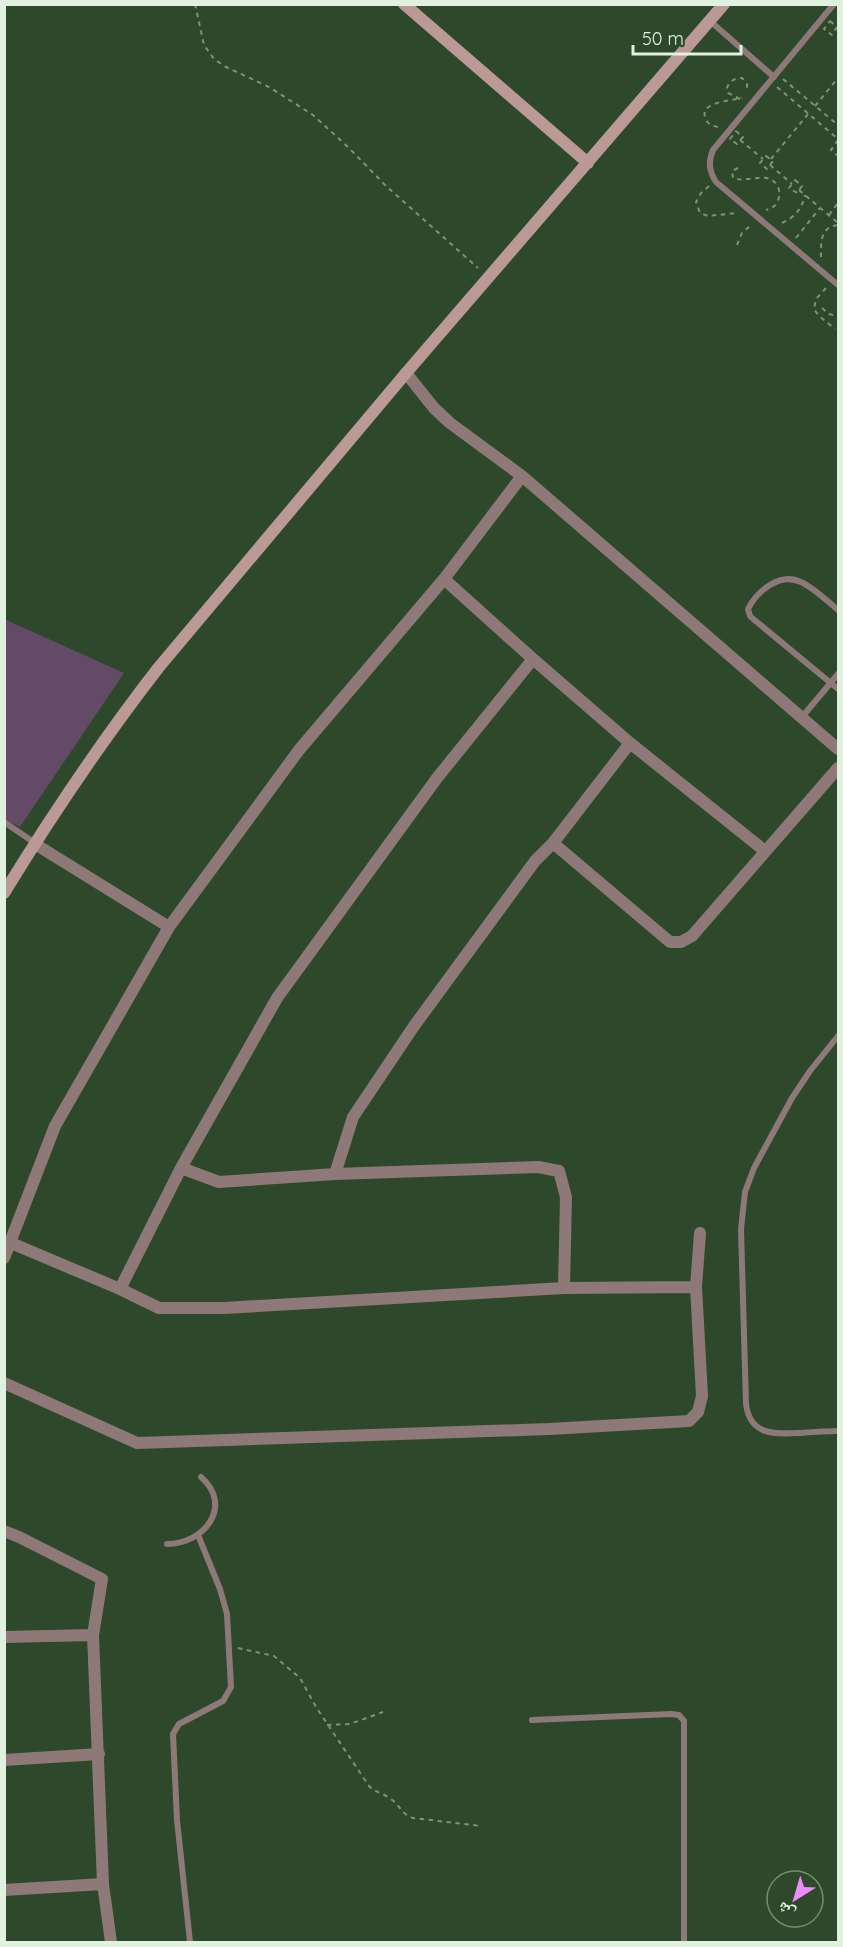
<svg xmlns="http://www.w3.org/2000/svg" width="843" height="1947" viewBox="0 0 843 1947" font-family="Quicksand,'Noto Naskh Arabic',sans-serif">
  <rect width="100%" height="100%" fill="#2d482a"/>
  <path fill="#634b67" d="M 4,619 L 124,673 L 20,827 L 5,820 Z"/>
  <g fill="none" stroke-linecap="round" stroke-linejoin="round">
    <path stroke="#7c937a" stroke-width="2" stroke-dasharray="4.5 4.5" stroke-linecap="butt" d="M 195,4 L 204,45 L 214,59 L 226,67 L 269,87 L 313,115 L 348,147 L 386,186 L 478,268
      M 830,21 L 837,27 L 832,35 L 824,29 Z
      M 783,79 L 838,125
      M 777,87 L 838,139
      M 740,99 L 728,93 L 727,88 C 729,81 735,78 742,78 L 747,84 L 747,91
      M 815,106 L 838,78
      M 718,127 C 713,126 709,125 706,120 C 697,101 732,101 742,98
      M 736,131 L 743,137 L 737,144 L 730,139 Z
      M 740,140 L 763,159
      M 838,140 L 831,150 L 838,156
      M 766,156 L 773,161 L 767,169 L 760,163 Z
      M 771,159 L 808,114
      M 770,165 L 792,184
      M 738,168 L 732,171 L 733,178 C 748,184 769,169 778,187 C 780,192 780,197 777,202 C 775,207 771,208 766,210
      M 795,180 L 802,186 L 797,193 L 789,188 Z
      M 709,186 L 701,193 L 696,202 L 700,213 L 708,216 L 736,213
      M 799,190 L 838,223
      M 829,215 L 838,203
      M 782,223 C 795,217 802,209 805,195
      M 796,238 L 820,208
      M 737,245 L 742,233 L 752,224
      M 821,257 C 821,242 820,227 838,225
      M 826,288 L 816,299 L 814,309 L 819,316 L 835,329
      M 822,308 L 829,314 L 838,316
      M 238,1648 L 274,1656 L 300,1678 L 316,1707 L 369,1786 C 376,1793 383,1793 391,1799 C 400,1805 401,1814 413,1818 L 481,1826
      M 327,1725 L 350,1724 L 383,1712"/>
    <path stroke="#8f7978" stroke-width="6" d="M 834,4 L 713,150 C 708,162 709,171 716,182 L 838,285
      M 710,21 L 774,77
      M 838,610 C 827,601 814,588 801,582 C 780,572 757,591 748,609 L 750,616 L 752,618 L 838,689
      M 802,717 L 838,674
      M 4,822 L 35,843
      M 838,1036 L 810,1071 L 792,1098 L 754,1168 L 745,1192 L 741,1229 L 746,1404 C 750,1436 775,1434 800,1433 C 813,1432 826,1431 838,1431
      M 167,1544 C 204,1544 234,1506 201,1477
      M 532,1720 L 671,1714 L 679,1715 L 684,1721 L 684,1942
      M 190,1942 L 177,1820 L 173,1734 L 179,1724 L 223,1701 L 231,1687 L 227,1614 L 220,1589 L 198,1535"/>
    <path stroke="#8f7978" stroke-width="12" d="M 406,373 L 434,408 L 450,423 L 522,476 L 838,749
      M 444,579 L 533,659 L 630,743 L 765,851
      M 553,843 L 630,743
      M 35,844 L 169,927
      M 181,1168 L 219,1182 L 335,1174 L 538,1167 L 559,1171 L 566,1197 L 564,1288
      M 335,1174 L 353,1117 L 414,1026 L 535,861 L 553,843 L 670,942 L 681,942 L 692,936 L 838,768
      M 11,1243 L 120,1289 L 159,1308 L 224,1308 L 564,1288 L 696,1287
      M 4,1258 L 55,1126 L 169,927 L 299,750 L 444,579 L 522,476
      M 120,1289 L 181,1168 L 277,998 L 437,778 L 533,659
      M 4,1383 L 137,1443 L 549,1429 L 689,1421 L 698,1412 L 702,1396 L 696,1287 L 700,1233
      M 4,1531 L 19,1537 L 102,1579 L 93,1635 L 103,1884 L 111,1942
      M 4,1637 L 93,1635
      M 4,1760 L 99,1754
      M 4,1890 L 103,1884"/>
    <path stroke="#bb9997" stroke-width="12" d="M 404,4 L 588,163
      M 4,893 C 52,815 103,739 159,667 L 406,373 L 724,4"/>
  </g>
  <rect width="843" height="1947" fill="none" stroke="#e1f1df" stroke-width="12"/>
  <g transform="translate(795 1899) rotate(217)"><circle r="28" fill="#2d482a" stroke="#758c72" stroke-width="1.5"/>
  <path d="M0-4.5L10 22L0 15L-10 22Z" fill="#ec8cfb"/>
  <text y="-9" font-size="16" font-weight="bold" text-anchor="middle" fill="#e1f1df">ش</text>
  </g>
  <path d="M633 45v9h108v-9" fill="none" stroke="#e1f1df" stroke-width="3"/>
  <text x="642" y="45" font-size="18" fill="#e1f1df" stroke="#2d482a" stroke-width="4.5" paint-order="stroke">50 m</text>
</svg>
